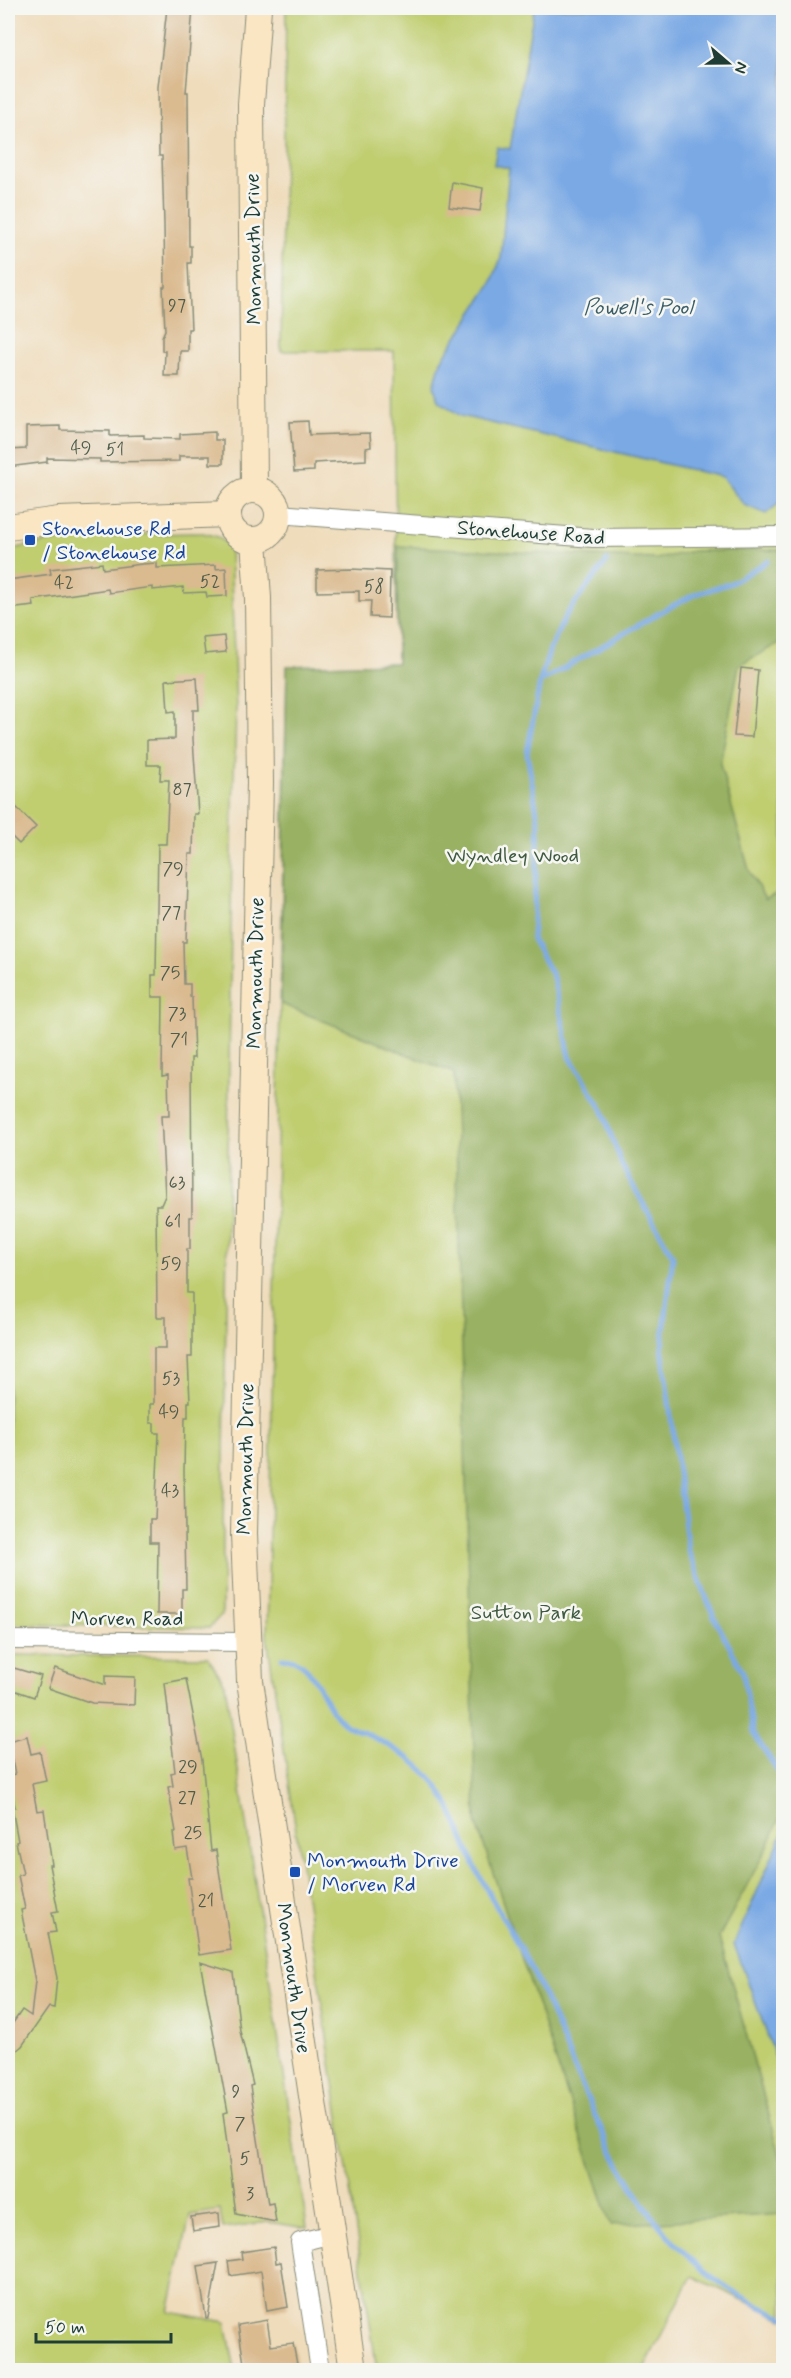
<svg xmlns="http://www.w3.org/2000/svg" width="791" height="2378" viewBox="0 0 791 2378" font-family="Mynerve,sans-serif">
  <rect width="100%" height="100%" fill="#f6f6f2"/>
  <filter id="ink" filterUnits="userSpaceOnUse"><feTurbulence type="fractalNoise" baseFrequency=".0167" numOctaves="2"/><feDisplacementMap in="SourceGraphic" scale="12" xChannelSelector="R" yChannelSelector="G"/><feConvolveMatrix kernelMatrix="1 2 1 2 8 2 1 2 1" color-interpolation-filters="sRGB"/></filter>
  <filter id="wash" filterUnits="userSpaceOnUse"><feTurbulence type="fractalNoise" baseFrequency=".008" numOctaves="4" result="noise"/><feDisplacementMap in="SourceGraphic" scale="24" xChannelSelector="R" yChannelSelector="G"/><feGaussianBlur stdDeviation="1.35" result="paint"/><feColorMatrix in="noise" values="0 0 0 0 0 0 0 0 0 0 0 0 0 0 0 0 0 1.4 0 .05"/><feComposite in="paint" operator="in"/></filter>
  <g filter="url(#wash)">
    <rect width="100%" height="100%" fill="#efdcbb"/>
    <path fill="#c0ce70" stroke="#708652" stroke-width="1.5" d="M 286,8 L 783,8 L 783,2319 L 692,2276 L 643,2370 L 377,2370 L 267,1637 L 287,666 L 397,663 L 394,351 L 281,351 Z
      M 203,533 L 218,537 L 230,547 L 236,710 L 232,840 L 222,1614 L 209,1628 L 8,1624 L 8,550 C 71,535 139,534 203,533 Z
      M 8,1655 L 208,1657 L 225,1684 L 307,2228 L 268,2222 L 223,2228 L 220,2210 L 190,2215 L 169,2312 L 226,2322 L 235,2370 L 8,2370 Z"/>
    <path fill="#98b162" stroke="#5c774b" stroke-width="1.5" d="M 398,546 L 656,559 L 693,551 L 783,550 L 783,641 L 739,665 L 720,764 L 749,870 L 765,899 L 783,891 L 784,1809 L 768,1846 L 719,1937 L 783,2165 L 783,2214 L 611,2225 L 476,1822 L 454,1073 L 281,1004 L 287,666 L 397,663 Z"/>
    <path fill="#7aa9e4" stroke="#4c738c" stroke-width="1.5" d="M 531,8 L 783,8 L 784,499 L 766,514 L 744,505 L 722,477 L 461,416 L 438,400 L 434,386 L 441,361 L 490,286 L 501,258 L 509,168 L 494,165 L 497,147 L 510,149 L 534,9 Z
      M 783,1832 L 784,2078 L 783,2078 L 734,1944 Z"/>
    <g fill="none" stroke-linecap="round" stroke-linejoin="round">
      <path stroke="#7aa9e4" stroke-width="5" d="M 768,561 L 731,583 L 696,594 L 666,609 L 540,682 L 527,753 L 539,825 L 532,939 L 553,977 L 570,1057 L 602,1109 L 622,1166 L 673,1256 L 662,1347 L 688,1550 L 714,1617 L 743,1672 L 753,1733 L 784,1780
        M 540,681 L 550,649 L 566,615 L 607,561
        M 282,1658 C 316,1657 320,1703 341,1721 C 346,1727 358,1730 365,1733 C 389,1745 414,1758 432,1779 C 452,1804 461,1836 474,1864 C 494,1907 522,1946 541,1989 C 601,2123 633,2256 784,2317"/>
    </g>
    <g id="blocks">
      <path fill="#daba8f" d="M 167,8 L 193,8 L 186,92 L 188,92 L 189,246 L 191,246 L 191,263 L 188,263 L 191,329 L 188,329 L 188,351 L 180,351 L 179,376 L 164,376 L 165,351 L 162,351 L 162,337 L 165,330 L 163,287 L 165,287 L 164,224 L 162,156 L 159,156 L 158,87 Z
        M 452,182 L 483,188 L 480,211 L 449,207 Z
        M 308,421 L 309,435 L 370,433 L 371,447 L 366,448 L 366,460 L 314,463 L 314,471 L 294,472 L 290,422 Z
        M 60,426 L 60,430 L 110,431 L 110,436 L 144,435 L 144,438 L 180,439 L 180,434 L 215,432 L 215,440 L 223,440 L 223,464 L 210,464 L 210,456 L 179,456 L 179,461 L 100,462 L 100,459 L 47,458 L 47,462 L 8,467 L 8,450 L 26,449 L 26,427 Z
        M 102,563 L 103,569 L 142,564 L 157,563 L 157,568 L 216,565 L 216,569 L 226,568 L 227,596 L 207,597 L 206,592 L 184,593 L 183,587 L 152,590 L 152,587 L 109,593 L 108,589 L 33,600 L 34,606 L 8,609 L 8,580 L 51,574 L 50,569 Z
        M 351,569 L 390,571 L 389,618 L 370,617 L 371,601 L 359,601 L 359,591 L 317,592 L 317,570 Z
        M 224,636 L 226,652 L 205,654 L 203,638 Z
        M 741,668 L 758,670 L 752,737 L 734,736 Z
        M 197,678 L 199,710 L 193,710 L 193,739 L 198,814 L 194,814 L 193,854 L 189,854 L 186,942 L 183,942 L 184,984 L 190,984 L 190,997 L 192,997 L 194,1058 L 191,1058 L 192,1217 L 190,1217 L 190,1249 L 187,1249 L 187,1293 L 192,1293 L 192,1357 L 188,1357 L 190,1402 L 188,1402 L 188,1417 L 185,1417 L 184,1471 L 186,1589 L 182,1589 L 182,1614 L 157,1614 L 158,1542 L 150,1542 L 150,1519 L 155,1519 L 159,1433 L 154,1433 L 154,1423 L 150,1423 L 150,1404 L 154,1404 L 154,1348 L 166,1348 L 166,1317 L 157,1317 L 156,1205 L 161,1205 L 165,1196 L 161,1116 L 169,1116 L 168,1075 L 162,1076 L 163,997 L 152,997 L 152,975 L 156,975 L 158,844 L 166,844 L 169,780 L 160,780 L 161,765 L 147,765 L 147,740 L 175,739 L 175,711 L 168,712 L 166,680 Z
        M 8,799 L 36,827 L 19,844 L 8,833 Z
        M 14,1668 L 41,1676 L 34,1697 L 8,1688 Z
        M 55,1668 L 105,1685 L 105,1676 L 135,1677 L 134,1705 L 92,1703 L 48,1688 Z
        M 186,1679 L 202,1760 L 211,1851 L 216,1850 L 231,1950 L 199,1955 L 188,1878 L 192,1878 L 187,1848 L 175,1850 L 173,1832 L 176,1832 L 168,1787 L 173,1786 L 171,1773 L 175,1772 L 165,1683 Z
        M 27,1736 L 31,1754 L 40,1752 L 46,1781 L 32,1784 L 37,1811 L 44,1810 L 52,1865 L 49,1865 L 58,1911 L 52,1912 L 56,1932 L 48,1933 L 57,1978 L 54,2008 L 49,2007 L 22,2046 L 8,2058 L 8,2030 L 22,2010 L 31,2016 L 35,1981 L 21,1910 L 25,1909 L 18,1875 L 23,1874 L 16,1842 L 18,1841 L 12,1808 L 15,1807 L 9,1776 L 15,1774 L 8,1744 L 8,1741 Z
        M 200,1962 L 233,1972 L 240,2031 L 253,2085 L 250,2086 L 264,2179 L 268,2204 L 273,2203 L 276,2222 L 236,2214 L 223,2113 L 228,2112 Z
        M 219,2213 L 220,2227 L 193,2231 L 191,2217 Z
        M 274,2247 L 276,2263 L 281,2262 L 288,2307 L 267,2311 L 261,2271 L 230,2276 L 228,2261 L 242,2259 L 241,2252 Z
        M 218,2263 L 208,2318 L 206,2318 L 198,2266 Z
        M 267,2320 L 271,2346 L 293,2343 L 297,2364 L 245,2370 L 238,2325 Z"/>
    </g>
  </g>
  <g filter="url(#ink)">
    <use href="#blocks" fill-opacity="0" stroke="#878c78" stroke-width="1.5"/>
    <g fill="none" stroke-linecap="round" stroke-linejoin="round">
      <g stroke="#878c78" stroke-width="20">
        <path id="street" d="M 278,514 L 593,538 L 784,536
          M 8,1640 L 246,1642
          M 320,2370 L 300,2242 L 332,2234"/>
      </g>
      <g stroke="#878c78" stroke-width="28">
        <path id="secondary" d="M 254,490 L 251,104 L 258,8
          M228 515a25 25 0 1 1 50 0a25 25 0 1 1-50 0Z
          M 8,527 L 59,520 L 228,514
          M 254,540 L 258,598 L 260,783 L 244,1534 L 250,1681 L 353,2370"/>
      </g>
      <use href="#street" stroke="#fff" stroke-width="18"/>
      <use href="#secondary" stroke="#fbe6c4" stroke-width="26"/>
    </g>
  </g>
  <g fill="#1a4fb4" stroke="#f6f6f2" stroke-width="2">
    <rect x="24" y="534" width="12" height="12" rx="3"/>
    <rect x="289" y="1866" width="12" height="12" rx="3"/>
  </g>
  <g text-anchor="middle" stroke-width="5" stroke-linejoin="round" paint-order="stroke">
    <g font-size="18" fill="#4e5c4b">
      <text x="177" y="311">97</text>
      <text x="81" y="453">49</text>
      <text x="115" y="455">51</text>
      <text x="210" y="587">52</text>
      <text x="64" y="588">42</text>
      <text x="374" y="592">58</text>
      <text x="182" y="795">87</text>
      <text x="173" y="874">79</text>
      <text x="171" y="918">77</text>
      <text x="170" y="978">75</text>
      <text x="177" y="1019">73</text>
      <text x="179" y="1045">71</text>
      <text x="177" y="1188">63</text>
      <text x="173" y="1227">61</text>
      <text x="171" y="1269">59</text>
      <text x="171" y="1384">53</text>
      <text x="169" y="1417">49</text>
      <text x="170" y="1496">43</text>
      <text x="188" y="1772">29</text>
      <text x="187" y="1803">27</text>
      <text x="193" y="1838">25</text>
      <text x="206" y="1906">21</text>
      <text x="236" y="2097">9</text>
      <text x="240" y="2129">7</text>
      <text x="245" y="2164">5</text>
      <text x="250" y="2199">3</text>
    </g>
    <g font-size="21" fill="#1f3d34" stroke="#f6f6f2">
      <text transform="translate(253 249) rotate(-91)" y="7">Monmouth Drive</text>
      <text transform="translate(531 532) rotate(4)" y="7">Stonehouse Road</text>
      <text transform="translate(255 973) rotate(-89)" y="7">Monmouth Drive</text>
      <text transform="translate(245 1459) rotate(-89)" y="7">Monmouth Drive</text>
      <text x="127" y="1625">Morven Road</text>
      <text transform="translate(294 1978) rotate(82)" y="7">Monmouth Drive</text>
    </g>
    <g font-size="21" fill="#164399" stroke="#f6f6f2" text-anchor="start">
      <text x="42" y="535">Stonehouse Rd<tspan x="42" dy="24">/ Stonehouse Rd</tspan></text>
      <text x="307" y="1867">Monmouth Drive<tspan x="307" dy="24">/ Morven Rd</tspan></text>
    </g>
    <g font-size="21" fill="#3f5a40" stroke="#f6f6f2">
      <text x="513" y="862">Wyndley Wood</text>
      <text x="526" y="1619">Sutton Park</text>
    </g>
    <g font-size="22" font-style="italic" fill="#3a5d69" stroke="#f6f6f2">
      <text x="638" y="314">Powell's Pool</text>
    </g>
  </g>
  <rect width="791" height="2378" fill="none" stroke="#f6f6f2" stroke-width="30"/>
  <g transform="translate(728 63) rotate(110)" stroke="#f6f6f2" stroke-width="4.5" paint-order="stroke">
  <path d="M0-4.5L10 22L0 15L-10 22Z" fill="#1f3d34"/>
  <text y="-9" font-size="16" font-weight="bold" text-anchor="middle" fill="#1f3d34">N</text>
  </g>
  <path d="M36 2333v9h135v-9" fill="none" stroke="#1f3d34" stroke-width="3"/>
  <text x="45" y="2333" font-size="18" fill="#1f3d34" stroke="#f6f6f2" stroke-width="4.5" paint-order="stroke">50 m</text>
</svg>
